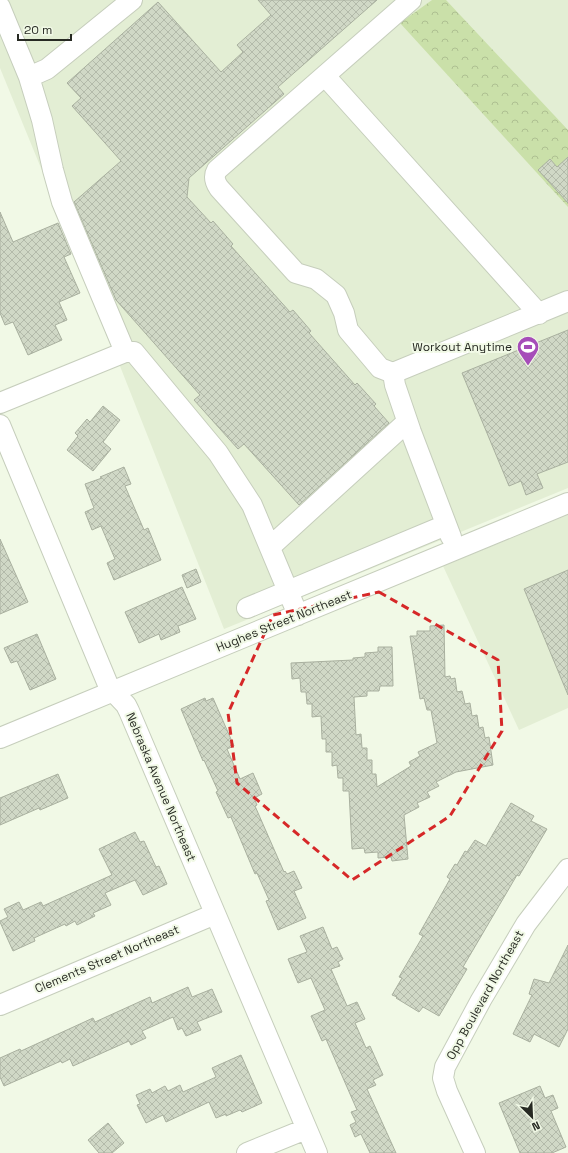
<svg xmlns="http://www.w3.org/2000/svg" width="568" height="1153" viewBox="0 0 568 1153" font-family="'Space Grotesk',sans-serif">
  <defs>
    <pattern id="park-crowns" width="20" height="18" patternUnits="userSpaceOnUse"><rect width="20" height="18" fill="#cae0a9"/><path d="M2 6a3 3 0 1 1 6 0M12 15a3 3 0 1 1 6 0" fill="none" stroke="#aec091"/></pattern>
    <pattern id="building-cross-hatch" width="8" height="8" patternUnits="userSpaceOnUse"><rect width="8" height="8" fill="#d0d8c6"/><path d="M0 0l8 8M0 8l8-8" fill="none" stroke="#b3baaa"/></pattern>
  </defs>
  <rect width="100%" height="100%" fill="#f1f9e6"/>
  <path fill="#e3eed4" d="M 0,0 L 568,0 L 568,488 L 224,629 L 61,217 L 0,68 Z
    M 568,515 L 568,708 L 519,730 L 443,566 Z"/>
  <path fill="url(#park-crowns)" d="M 432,0 L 446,0 L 568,130 L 568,207 L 400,23 Z"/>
  <path fill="url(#building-cross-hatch)" stroke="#a9b09f" d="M 258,0 L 377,0 L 278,87 L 284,94 L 189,178 L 187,197 L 211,223 L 213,221 L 233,244 L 231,246 L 290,312 L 293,310 L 311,331 L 309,333 L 355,385 L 357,383 L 376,404 L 374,406 L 389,423 L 299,505 L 244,444 L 238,449 L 194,400 L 200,395 L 116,300 L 74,202 L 121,161 L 72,106 L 81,98 L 67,83 L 158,2 L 221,72 L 243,52 L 237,45 L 271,15 Z
    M 568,157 L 568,203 L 538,170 L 550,159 L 557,167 Z
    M 0,212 L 13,242 L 58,223 L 71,254 L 64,257 L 80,293 L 59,302 L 67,320 L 55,325 L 62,340 L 28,355 L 13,322 L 5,325 L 0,313 Z
    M 568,330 L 568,462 L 537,474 L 543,488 L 526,495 L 521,481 L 509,486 L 462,373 Z
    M 103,406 L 120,420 L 103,442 L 111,449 L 93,471 L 67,450 L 78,436 L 75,433 L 87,419 L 90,422 Z
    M 124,467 L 131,484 L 125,486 L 144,530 L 148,528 L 161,560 L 114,580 L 107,563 L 115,559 L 101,526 L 92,530 L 85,512 L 94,508 L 85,484 L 102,478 L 100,477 Z
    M 0,539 L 28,602 L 0,614 Z
    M 196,569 L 201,582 L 187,588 L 182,575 Z
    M 568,570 L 568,695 L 524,589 Z
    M 182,587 L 196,619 L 178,626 L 180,632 L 161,640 L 159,634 L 139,643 L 125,612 Z
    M 444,625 L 445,677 L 450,676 L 451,679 L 455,678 L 457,692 L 462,691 L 465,704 L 470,703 L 472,716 L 477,715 L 479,728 L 483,727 L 485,738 L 489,737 L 493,765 L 456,772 L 436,782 L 439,786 L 427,792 L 430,797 L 417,803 L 419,807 L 404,815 L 408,859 L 392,861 L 391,857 L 378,858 L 378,852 L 365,853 L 364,848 L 352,849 L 349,791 L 343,791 L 343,778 L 338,778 L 337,765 L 332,766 L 332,752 L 326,752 L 326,739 L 322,739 L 321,716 L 312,717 L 312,704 L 307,704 L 306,692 L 301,692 L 300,678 L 292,679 L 291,663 L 353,660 L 353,658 L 365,657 L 365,653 L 378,652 L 378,647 L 392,647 L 393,686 L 380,686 L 379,691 L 367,691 L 367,696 L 354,697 L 356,735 L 361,734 L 362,748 L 367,748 L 367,760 L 372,760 L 372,774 L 376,774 L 377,787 L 411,766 L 409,762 L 420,756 L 418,752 L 437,743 L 431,710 L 427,710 L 424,698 L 420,699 L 410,636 L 417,636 L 417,631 L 430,631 L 430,626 Z
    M 37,634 L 56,679 L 30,690 L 17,661 L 11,663 L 4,648 Z
    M 205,698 L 206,701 L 213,698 L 234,746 L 227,749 L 240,779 L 253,773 L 262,794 L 254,798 L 257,805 L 255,806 L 284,872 L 285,871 L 287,874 L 294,871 L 302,888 L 294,891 L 306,918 L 278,930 L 266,901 L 269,900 L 257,873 L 255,874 L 231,817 L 228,818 L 216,792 L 218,791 L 204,760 L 203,761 L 181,709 Z
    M 58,774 L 68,798 L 40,810 L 39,808 L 0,825 L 0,798 Z
    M 511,803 L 534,816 L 531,821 L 547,829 L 519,876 L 517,875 L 463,967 L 467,969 L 439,1016 L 423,1007 L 419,1012 L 396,998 L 397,997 L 392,995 L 402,978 L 399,977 L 423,936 L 419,934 L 450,879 L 447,877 L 455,864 L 457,865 L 465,851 L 467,852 L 475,840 L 486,846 Z
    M 135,832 L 140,842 L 144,841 L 156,867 L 159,866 L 167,884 L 143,895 L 135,880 L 105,893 L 111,905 L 93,913 L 95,916 L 77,925 L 75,921 L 66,926 L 65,924 L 34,938 L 35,941 L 13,951 L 0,922 L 0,921 L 8,917 L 4,909 L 19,902 L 23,910 L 41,902 L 43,906 L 112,875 L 99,849 Z
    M 323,927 L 332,949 L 337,947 L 343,959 L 338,962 L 340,966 L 331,969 L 347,1006 L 357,1002 L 365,1019 L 355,1023 L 366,1048 L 370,1046 L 383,1075 L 373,1080 L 376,1085 L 367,1089 L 396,1153 L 370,1153 L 361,1134 L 355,1137 L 350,1125 L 356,1122 L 351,1112 L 357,1110 L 326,1039 L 322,1041 L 311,1016 L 325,1010 L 311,978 L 298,983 L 288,959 L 307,952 L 300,936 Z
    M 568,945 L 568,1029 L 559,1047 L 534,1034 L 530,1042 L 513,1034 L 532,995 L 529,994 L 534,979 L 549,983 Z
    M 188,987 L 192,997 L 212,989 L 222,1012 L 197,1022 L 201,1030 L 186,1036 L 182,1028 L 178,1030 L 173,1017 L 142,1031 L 146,1038 L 131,1045 L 129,1041 L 73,1066 L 70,1059 L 62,1063 L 61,1061 L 4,1086 L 0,1077 L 0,1058 L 20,1049 L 21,1051 L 93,1018 L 95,1022 L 150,997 L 152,1003 Z
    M 241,1055 L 262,1103 L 242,1112 L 240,1110 L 226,1116 L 226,1114 L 216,1118 L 209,1102 L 166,1122 L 163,1115 L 146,1123 L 137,1105 L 140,1104 L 136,1095 L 150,1089 L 152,1093 L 165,1086 L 168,1091 L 180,1085 L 183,1092 L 216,1077 L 212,1068 Z
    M 540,1086 L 545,1098 L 553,1095 L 558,1108 L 551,1111 L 566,1147 L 552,1153 L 520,1153 L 499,1103 Z
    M 108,1123 L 124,1143 L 112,1153 L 99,1153 L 88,1140 Z"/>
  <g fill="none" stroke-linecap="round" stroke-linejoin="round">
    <g stroke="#c6cebc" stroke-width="22">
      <path id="minor" d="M 411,0 L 217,170 C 213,177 215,182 219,188 L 296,273 L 316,279 L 336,295 L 344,313 L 348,330 L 380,368 L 393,373 L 568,301
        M 0,7 L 29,77 L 42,120 L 53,170 L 62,202 L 125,352
        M 325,76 L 539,314
        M 29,77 L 47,69 L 132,0
        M 393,373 L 395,385 L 411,432 L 451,537
        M 0,403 L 125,352 L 134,352 L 218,453 L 252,505 L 298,615
        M 0,425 L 109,687 L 126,705 L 129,711 L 317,1153
        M 270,547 L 407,422
        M 247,608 L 446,525
        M 0,738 L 568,503
        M 0,1005 L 215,914
        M 247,1153 L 306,1129
        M 475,1153 L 447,1091 L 443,1078 L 445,1067 L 481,1000 L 526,924 L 568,869"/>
    </g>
    <use href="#minor" stroke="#fff" stroke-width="20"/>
  </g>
  <path fill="none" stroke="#d62828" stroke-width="3" stroke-dasharray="8 5" stroke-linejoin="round" d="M 379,592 L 498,660 L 502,731 L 450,816 L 352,880 L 237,783 L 228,713 L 273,615 Z"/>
  <defs>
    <g id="stadium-pin" transform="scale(1.15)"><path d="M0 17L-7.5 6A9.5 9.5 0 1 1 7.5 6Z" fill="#a64db9" stroke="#f1f9e6"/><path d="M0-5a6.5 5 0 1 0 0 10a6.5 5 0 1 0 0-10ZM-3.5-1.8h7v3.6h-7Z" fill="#fff"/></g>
  </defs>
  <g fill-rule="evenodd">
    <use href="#stadium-pin" x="528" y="347"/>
  </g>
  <g text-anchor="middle" stroke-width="4" stroke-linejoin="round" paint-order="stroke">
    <g font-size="12" fill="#272a23" stroke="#f1f9e6" text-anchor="end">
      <text x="512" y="351">Workout Anytime</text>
    </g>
    <g font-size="12" fill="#272a23" stroke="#f1f9e6">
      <text transform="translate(284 621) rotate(-22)" y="4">Hughes Street Northeast</text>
      <text transform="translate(161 787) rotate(67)" y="4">Nebraska Avenue Northeast</text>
      <text transform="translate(107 959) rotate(-23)" y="4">Clements Street Northeast</text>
      <text transform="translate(485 995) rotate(-61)" y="4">Opp Boulevard Northeast</text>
    </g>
  </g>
  <g transform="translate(532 1117) rotate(156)" stroke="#f1f9e6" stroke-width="3" paint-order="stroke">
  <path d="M0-3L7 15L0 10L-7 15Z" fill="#272a23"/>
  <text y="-6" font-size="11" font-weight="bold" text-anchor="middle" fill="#272a23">N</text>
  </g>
  <path d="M18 34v6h53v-6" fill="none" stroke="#272a23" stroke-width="2"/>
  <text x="24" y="34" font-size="12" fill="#272a23" stroke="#f1f9e6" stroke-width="3" paint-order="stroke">20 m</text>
</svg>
